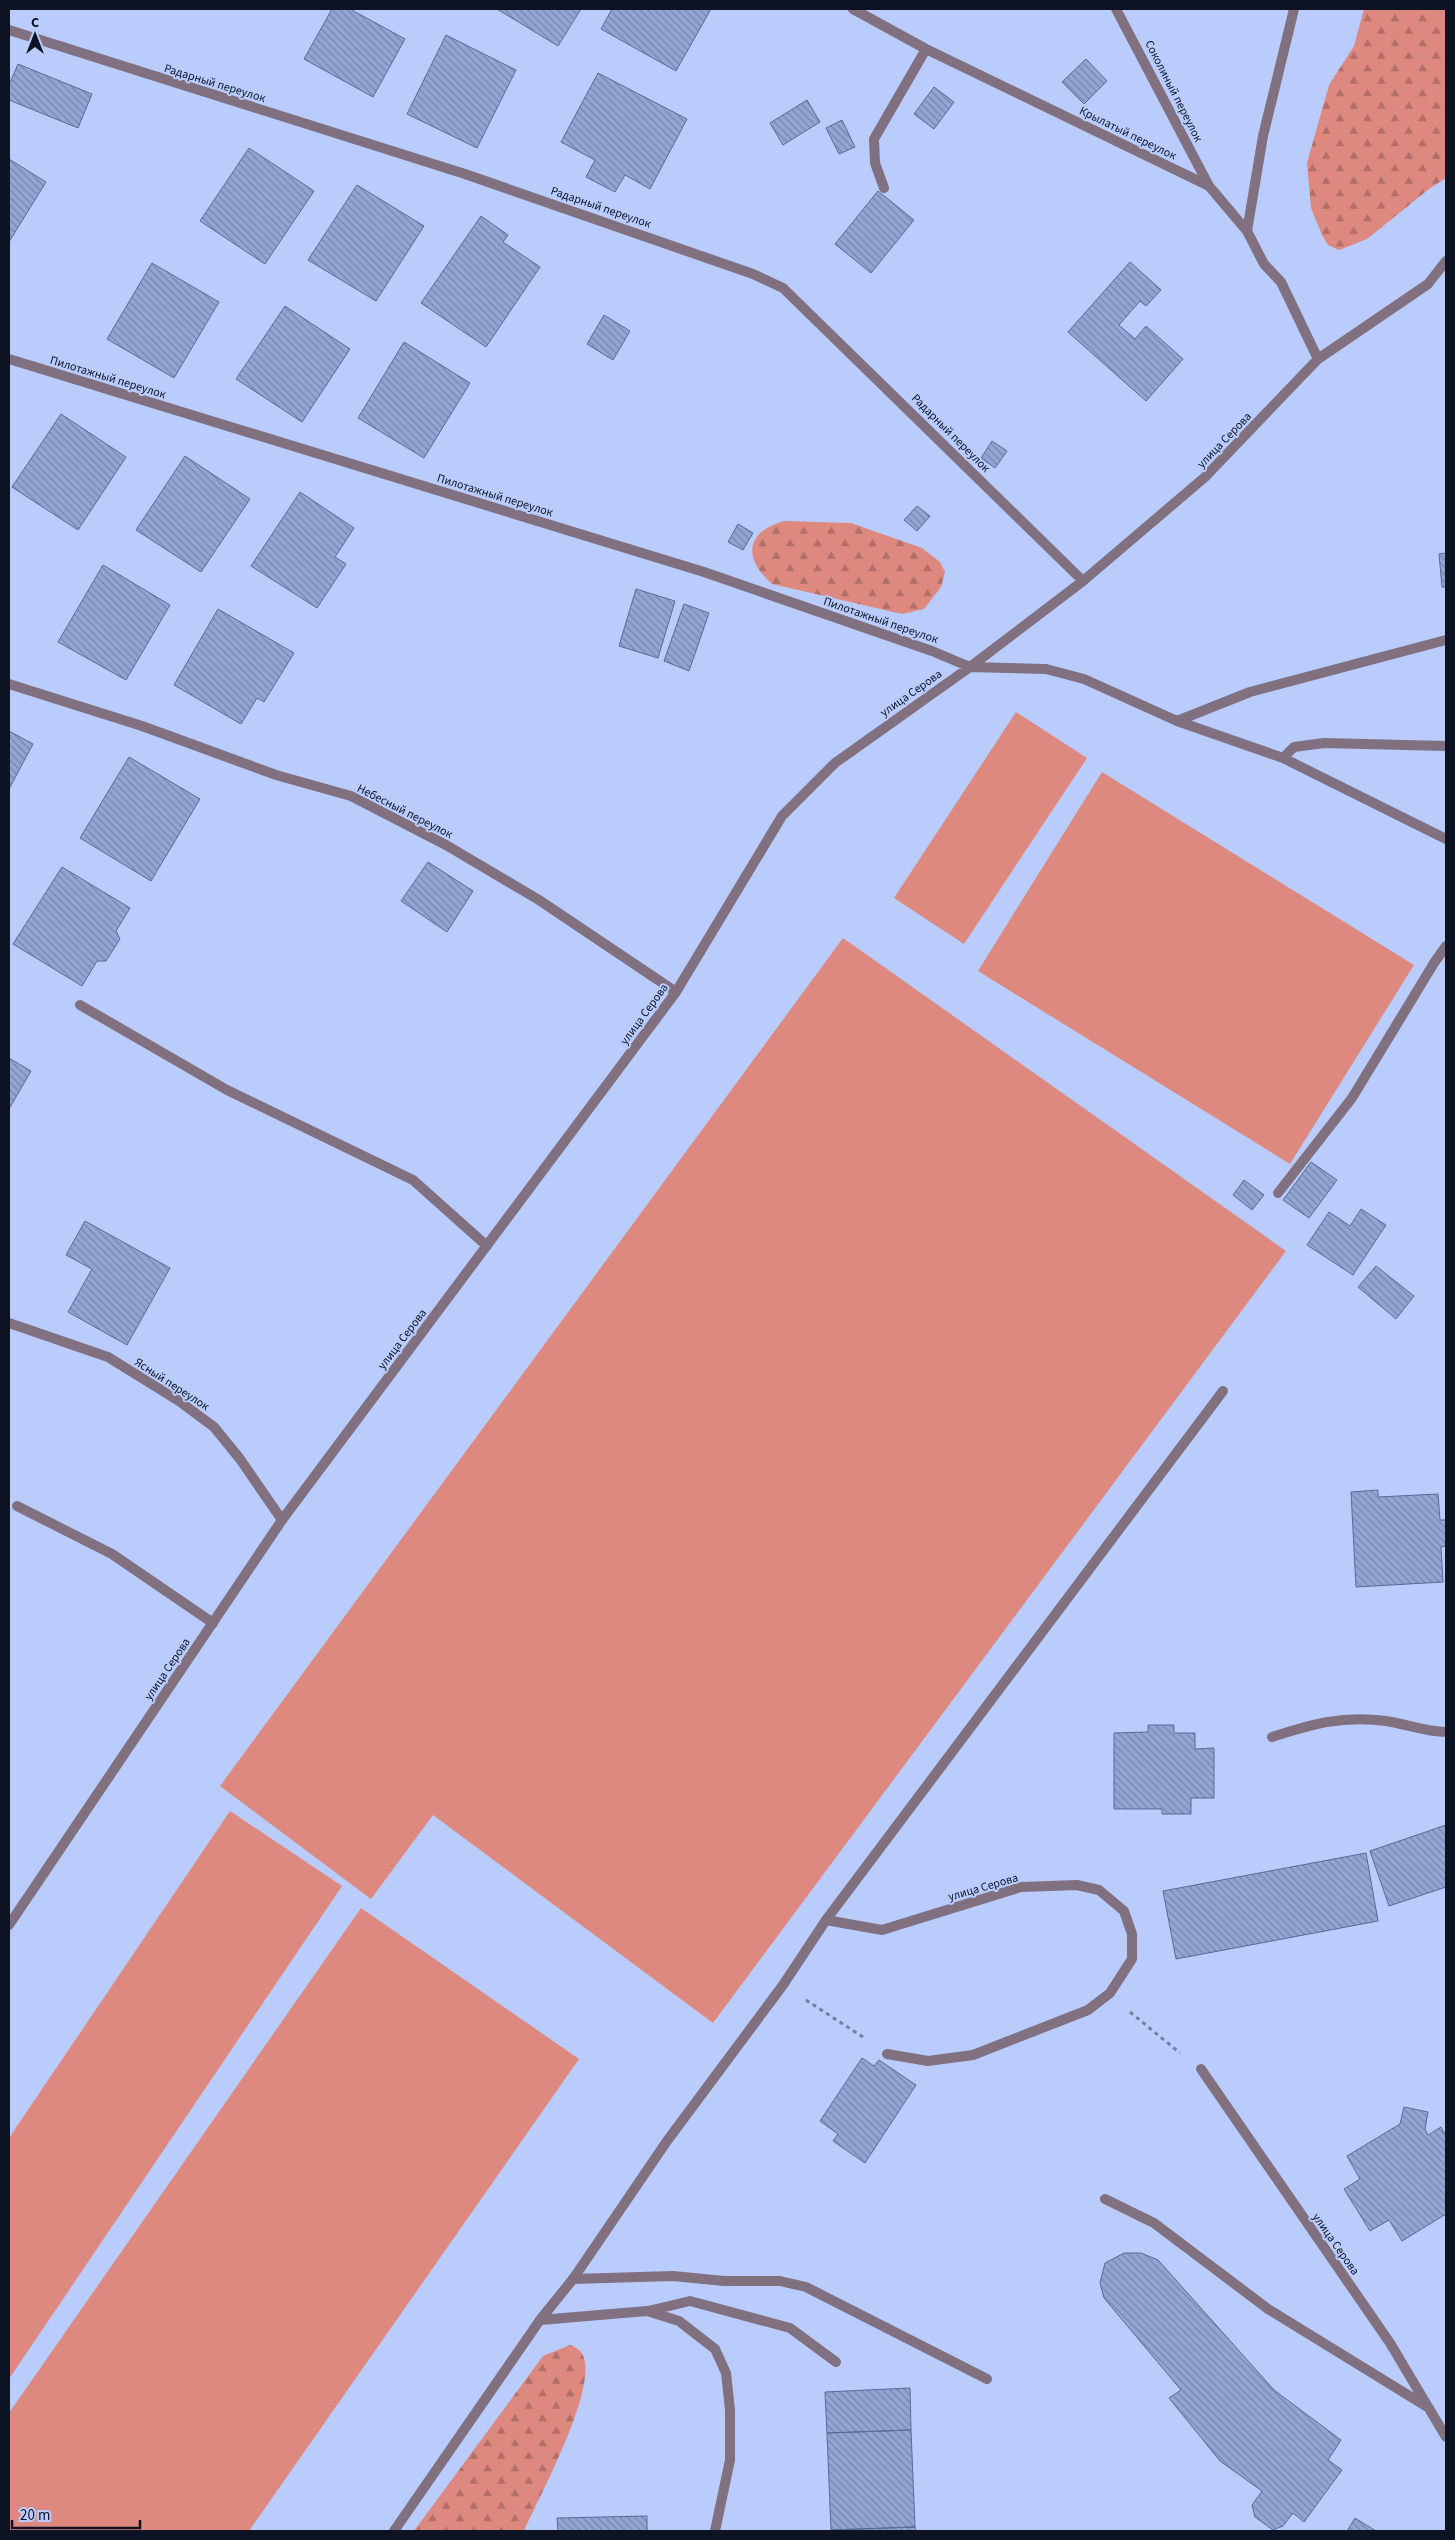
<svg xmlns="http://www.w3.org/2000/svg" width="1455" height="2540" viewBox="0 0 1455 2540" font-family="'Source Sans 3',sans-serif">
  <defs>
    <pattern id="forest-firs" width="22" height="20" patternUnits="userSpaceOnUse" patternTransform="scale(1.25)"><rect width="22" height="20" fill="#dd897f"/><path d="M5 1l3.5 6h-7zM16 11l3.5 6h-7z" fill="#b26f68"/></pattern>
    <pattern id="building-back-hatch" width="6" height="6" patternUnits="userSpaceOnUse" patternTransform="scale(1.25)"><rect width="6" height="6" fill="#93a6d3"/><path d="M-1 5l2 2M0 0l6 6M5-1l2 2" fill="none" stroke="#7686ab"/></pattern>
  </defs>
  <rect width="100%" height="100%" fill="#b9ccfc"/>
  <path fill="#dd897f" d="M 1016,712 L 1087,758 L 964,944 L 894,898 Z
    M 1102,772 L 1414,965 L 1290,1164 L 978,971 Z
    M 843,938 L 1286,1251 L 713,2023 L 433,1815 L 371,1899 L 220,1786 Z
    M 230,1811 L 342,1886 L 9,2379 L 9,2138 Z
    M 361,1908 L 579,2059 L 249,2531 L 9,2531 L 9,2413 Z"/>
  <path fill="url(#forest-firs)" d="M 1364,9 L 1446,9 L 1446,178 L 1429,189 L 1367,239 L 1339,250 L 1328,245 L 1322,235 L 1311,208 L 1307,163 L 1329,85 L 1354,46 Z
    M 784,521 L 851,523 L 922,548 L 940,562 L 945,572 L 941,587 L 924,609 L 902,614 L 772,584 C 743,558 745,532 784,521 Z
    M 570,2345 C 576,2347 582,2351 584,2358 C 595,2394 540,2495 524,2531 L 414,2531 L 543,2356 Z"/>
  <path fill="url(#building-back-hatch)" stroke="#596a94" d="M 332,9 L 350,9 L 405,39 L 373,97 L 304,59 Z
    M 497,9 L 581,9 L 558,46 Z
    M 612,9 L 711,9 L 676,71 L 601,29 Z
    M 446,35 L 516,70 L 477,148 L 407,114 Z
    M 1086,59 L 1107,81 L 1084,104 L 1062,82 Z
    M 18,64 L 92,94 L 78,128 L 9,100 L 9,85 Z
    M 598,73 L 687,119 L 650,189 L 625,175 L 615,192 L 586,177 L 595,160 L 561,142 Z
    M 934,87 L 954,102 L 934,129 L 914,114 Z
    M 807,100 L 820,122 L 783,145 L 770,123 Z
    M 842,120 L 855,147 L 839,154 L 826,128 Z
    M 249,148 L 314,191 L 265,264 L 200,221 Z
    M 9,159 L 46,182 L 9,242 Z
    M 357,185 L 424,226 L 376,301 L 308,260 Z
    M 878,191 L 914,220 L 871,273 L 835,244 Z
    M 481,216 L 508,235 L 503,242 L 540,267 L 486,347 L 421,303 Z
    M 1130,262 L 1161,290 L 1146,306 L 1140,301 L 1119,325 L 1135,339 L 1146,326 L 1183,359 L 1146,401 L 1068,332 Z
    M 152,263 L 219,302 L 174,378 L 107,339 Z
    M 285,306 L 350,349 L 302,422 L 236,379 Z
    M 604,315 L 630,331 L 613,360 L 587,344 Z
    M 404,342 L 470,383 L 424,458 L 358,418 Z
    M 61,414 L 126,457 L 78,530 L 12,487 Z
    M 992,441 L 1007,451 L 995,468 L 981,458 Z
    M 185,456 L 250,499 L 201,572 L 136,530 Z
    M 300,492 L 354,528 L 335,557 L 346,564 L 317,608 L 251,566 Z
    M 917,506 L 930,516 L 917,531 L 904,520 Z
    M 738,524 L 753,533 L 743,550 L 728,542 Z
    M 1446,553 L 1446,587 L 1442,587 L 1439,554 Z
    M 103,565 L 170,605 L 126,680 L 58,642 Z
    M 636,589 L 675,601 L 658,658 L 619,646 Z
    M 684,604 L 709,613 L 689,671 L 664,661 Z
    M 218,609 L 294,653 L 264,702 L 257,698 L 241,724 L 174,685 Z
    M 9,731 L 33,744 L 9,789 Z
    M 129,757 L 200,799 L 151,881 L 80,838 Z
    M 428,862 L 473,891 L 447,932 L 401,901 Z
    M 62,867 L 130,908 L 116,931 L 120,939 L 106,961 L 97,961 L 82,986 L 13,944 Z
    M 9,1058 L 31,1071 L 9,1109 Z
    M 1311,1162 L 1337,1180 L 1309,1218 L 1283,1200 Z
    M 1244,1180 L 1264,1195 L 1252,1210 L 1233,1195 Z
    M 1361,1209 L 1386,1225 L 1353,1275 L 1307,1245 L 1329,1212 L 1350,1226 Z
    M 85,1221 L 170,1268 L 127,1345 L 68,1312 L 92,1269 L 66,1255 Z
    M 1376,1266 L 1414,1296 L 1396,1319 L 1358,1287 Z
    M 1378,1490 L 1378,1497 L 1438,1494 L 1440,1520 L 1446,1520 L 1446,1546 L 1441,1547 L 1443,1582 L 1356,1587 L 1351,1492 Z
    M 1148,1725 L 1174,1725 L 1174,1733 L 1195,1733 L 1195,1749 L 1214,1748 L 1214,1798 L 1191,1798 L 1191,1814 L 1162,1814 L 1162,1809 L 1114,1809 L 1114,1733 L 1148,1732 Z
    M 1446,1825 L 1446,1887 L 1389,1906 L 1370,1851 Z
    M 1366,1853 L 1378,1921 L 1176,1959 L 1163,1891 Z
    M 862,2058 L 874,2066 L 879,2060 L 916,2085 L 865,2163 L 833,2141 L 838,2134 L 820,2121 Z
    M 1404,2107 L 1428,2112 L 1425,2129 L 1428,2135 L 1441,2127 L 1446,2136 L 1446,2214 L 1402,2241 L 1389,2220 L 1370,2231 L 1344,2189 L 1360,2179 L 1347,2156 L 1400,2124 Z
    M 1124,2253 L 1141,2253 L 1158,2260 L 1274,2390 L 1341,2440 L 1328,2460 L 1342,2470 L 1304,2522 L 1293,2513 L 1283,2526 L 1273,2530 L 1255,2517 L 1252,2505 L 1262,2491 L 1220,2461 L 1169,2398 L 1181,2390 L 1104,2298 L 1100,2283 L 1105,2263 Z
    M 910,2388 L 911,2430 L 827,2433 L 825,2392 Z
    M 911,2430 L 915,2527 L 831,2530 L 827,2433 Z
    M 647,2516 L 647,2531 L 558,2531 L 557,2518 Z
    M 1355,2518 L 1376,2531 L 1347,2531 Z
    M 915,2527 L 916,2531 L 831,2531 L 831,2530 Z"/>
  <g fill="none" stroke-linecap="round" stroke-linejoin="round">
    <path stroke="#7280a3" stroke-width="3" stroke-dasharray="4 4" stroke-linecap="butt" d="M 806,2000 L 866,2039
      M 1130,2012 L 1180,2053"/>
    <path stroke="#817080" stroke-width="10" d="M 853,9 L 926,49 L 1209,186 L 1247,231 L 1264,264 L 1281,282 L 1318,359
      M 1116,9 L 1209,186
      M 9,30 L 465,174 L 753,274 L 783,288 L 1083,581
      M 884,188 L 875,163 L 874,139 L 926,49
      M 1247,231 L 1263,136 L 1294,9
      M 9,359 L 704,572 L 932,651 L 970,667 L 1046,669 L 1084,679 L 1177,721 L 1283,758 L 1446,839
      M 9,684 L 142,726 L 276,775 L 351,796 L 446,845 L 539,900 L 676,992
      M 1177,721 L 1250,692 L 1446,640
      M 1283,758 L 1294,747 L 1324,743 L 1446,746
      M 80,1005 L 227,1090 L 413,1180 L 487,1246
      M 1278,1193 L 1352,1098 L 1434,963 L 1446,946
      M 9,1323 L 108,1357 L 179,1401 L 214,1427 L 240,1459 L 282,1520 L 676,992 L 782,816 L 835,763 L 970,667 L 1083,581 L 1205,477 L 1318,359 L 1428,284 L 1446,261
      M 17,1506 L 112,1554 L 213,1623
      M 1272,1737 C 1312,1724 1343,1715 1386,1721 C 1406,1724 1426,1732 1446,1732
      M 826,1920 L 882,1930 L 1021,1887 L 1077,1885 L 1099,1890 L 1124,1911 L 1132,1934 L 1132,1959 L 1110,1993 L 1088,2010 L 973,2055 L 928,2061 L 887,2054
      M 1201,2069 L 1390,2343 L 1446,2437
      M 1105,2199 L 1154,2223 L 1268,2309 L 1429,2408
      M 573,2279 L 673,2276 L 724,2281 L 780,2281 L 806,2287 L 987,2379
      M 648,2311 L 690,2301 L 790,2328 L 836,2362
      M 540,2320 L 647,2311 L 679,2321 L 715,2349 L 726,2373 L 730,2410 L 730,2460 L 715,2531"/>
    <path stroke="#817080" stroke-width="10" d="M 9,1925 L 282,1520
      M 394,2531 L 540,2320 L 573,2279 L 667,2141 L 783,1985 L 826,1920 L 1223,1391"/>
  </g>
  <g text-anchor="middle" stroke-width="4" stroke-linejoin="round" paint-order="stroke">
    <g font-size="12" fill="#0d1323" stroke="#b9ccfc">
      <text transform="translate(215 83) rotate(17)" y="4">Радарный переулок</text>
      <text transform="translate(1174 91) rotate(63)" y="4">Соколиный переулок</text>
      <text transform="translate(1128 133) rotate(26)" y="4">Крылатый переулок</text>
      <text transform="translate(601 207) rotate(19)" y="4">Радарный переулок</text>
      <text transform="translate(108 377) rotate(17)" y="4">Пилотажный переулок</text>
      <text transform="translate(951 433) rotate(45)" y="4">Радарный переулок</text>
      <text transform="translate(1224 440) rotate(-46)" y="4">улица Серова</text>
      <text transform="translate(495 495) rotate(17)" y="4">Пилотажный переулок</text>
      <text transform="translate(881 620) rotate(19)" y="4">Пилотажный переулок</text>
      <text transform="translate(911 693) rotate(-35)" y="4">улица Серова</text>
      <text transform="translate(405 811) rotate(27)" y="4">Небесный переулок</text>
      <text transform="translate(644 1014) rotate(-54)" y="4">улица Серова</text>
      <text transform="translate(402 1339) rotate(-53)" y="4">улица Серова</text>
      <text transform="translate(172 1384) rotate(33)" y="4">Ясный переулок</text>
      <text transform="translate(167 1669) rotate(-56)" y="4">улица Серова</text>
      <text transform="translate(983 1887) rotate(-16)" y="4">улица Серова</text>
      <text transform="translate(1336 2244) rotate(55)" y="4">улица Серова</text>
    </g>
  </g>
  <rect width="1455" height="2540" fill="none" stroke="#0d1323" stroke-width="20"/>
  <g transform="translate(35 35)" stroke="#b9ccfc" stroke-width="4" paint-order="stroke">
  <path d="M0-4L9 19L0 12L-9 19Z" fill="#0d1323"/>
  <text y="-8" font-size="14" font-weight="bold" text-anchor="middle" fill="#0d1323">С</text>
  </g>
  <path d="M12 2520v8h128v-8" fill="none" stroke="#0d1323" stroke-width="2.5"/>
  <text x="20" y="2520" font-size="15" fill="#0d1323" stroke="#b9ccfc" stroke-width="4" paint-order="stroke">20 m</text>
</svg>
